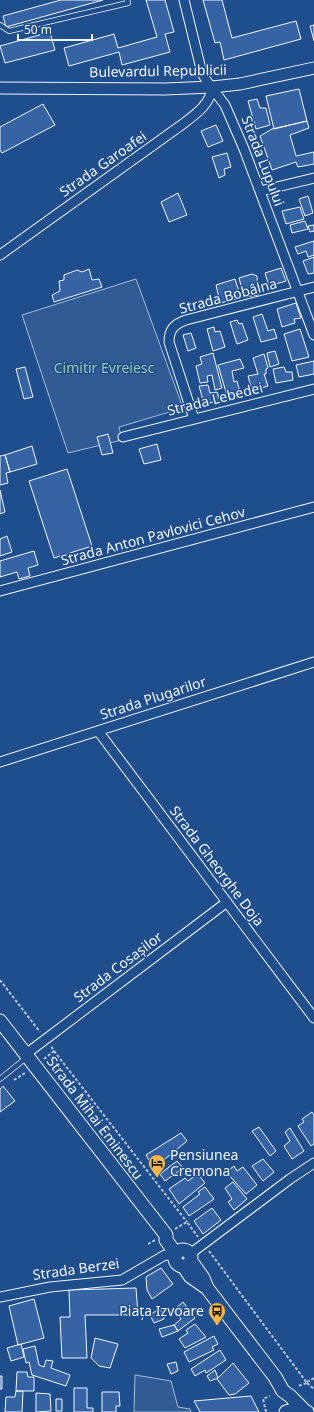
<svg xmlns="http://www.w3.org/2000/svg" width="314" height="1412" viewBox="0 0 314 1412" font-family="'Noto Sans',sans-serif">
  <rect width="100%" height="100%" fill="#1f4e8c"/>
  <path fill="#305b95" stroke="#a8bbd7" d="M 136,279 L 183,408 L 119,427 L 122,440 L 68,453 L 22,315 Z
    M 135,1375 L 171,1381 L 178,1407 L 190,1409 L 191,1412 L 134,1412 Z"/>
  <path fill="#3563a3" stroke="#f2f6ff" d="M 61,0 L 103,0 L 6,27 L 3,16 Z
    M 146,0 L 165,0 L 174,32 L 165,34 L 170,52 L 122,65 L 119,52 L 69,66 L 64,48 L 114,34 L 118,48 L 157,37 Z
    M 203,0 L 222,0 L 232,38 L 296,21 L 301,39 L 224,60 L 220,42 L 215,43 Z
    M 314,25 L 314,41 L 310,26 Z
    M 50,32 L 55,50 L 5,63 L 0,46 Z
    M 299,89 L 307,121 L 274,129 L 266,96 Z
    M 257,99 L 260,108 L 266,108 L 270,125 L 256,129 L 248,101 Z
    M 43,104 L 55,125 L 2,153 L 0,150 L 0,127 Z
    M 307,121 L 309,128 L 290,135 L 296,156 L 314,152 L 314,164 L 298,167 L 296,162 L 272,170 L 260,136 L 272,129 Z
    M 216,125 L 223,141 L 208,147 L 201,131 Z
    M 227,153 L 231,167 L 224,169 L 225,175 L 219,178 L 212,157 Z
    M 178,193 L 187,215 L 169,222 L 161,202 Z
    M 308,196 L 313,213 L 305,216 L 299,199 Z
    M 300,207 L 304,219 L 286,224 L 282,211 Z
    M 305,221 L 308,229 L 292,233 L 290,225 Z
    M 314,225 L 314,231 L 310,232 L 308,226 Z
    M 314,241 L 314,255 L 308,257 L 306,251 L 298,254 L 295,247 Z
    M 314,257 L 314,273 L 308,274 L 303,261 Z
    M 281,268 L 286,281 L 269,286 L 265,273 Z
    M 89,269 L 92,280 L 99,279 L 102,287 L 54,302 L 52,295 L 60,291 L 59,281 L 64,280 L 64,275 L 77,270 L 82,272 Z
    M 252,274 L 257,276 L 258,295 L 244,297 L 239,278 Z
    M 235,279 L 241,298 L 220,303 L 216,285 Z
    M 296,303 L 301,318 L 294,319 L 295,323 L 282,327 L 277,309 Z
    M 262,314 L 268,331 L 274,329 L 277,338 L 261,342 L 253,317 Z
    M 237,320 L 239,324 L 242,323 L 248,340 L 237,344 L 230,322 Z
    M 214,327 L 215,332 L 220,331 L 225,347 L 213,351 L 207,329 Z
    M 300,329 L 309,357 L 292,361 L 284,334 Z
    M 191,333 L 196,348 L 188,351 L 183,335 Z
    M 275,351 L 279,364 L 270,367 L 267,353 Z
    M 213,353 L 222,388 L 215,390 L 212,375 L 207,376 L 208,382 L 200,383 L 196,366 L 202,364 L 200,357 Z
    M 264,354 L 268,368 L 266,369 L 266,374 L 264,374 L 268,386 L 252,391 L 248,376 L 258,374 L 253,358 Z
    M 240,359 L 244,368 L 232,371 L 234,382 L 237,381 L 241,396 L 228,399 L 218,365 Z
    M 314,361 L 314,374 L 299,377 L 296,365 Z
    M 25,367 L 33,397 L 24,399 L 16,369 Z
    M 284,367 L 286,372 L 292,372 L 293,380 L 276,383 L 273,369 Z
    M 208,385 L 210,393 L 217,392 L 220,401 L 204,404 L 199,386 Z
    M 108,434 L 113,453 L 102,455 L 97,437 Z
    M 157,444 L 161,460 L 144,464 L 139,449 Z
    M 32,446 L 37,464 L 10,472 L 5,455 Z
    M 5,455 L 10,472 L 6,473 L 8,483 L 0,485 L 0,456 Z
    M 67,469 L 92,546 L 54,558 L 29,481 Z
    M 0,490 L 5,512 L 0,514 Z
    M 7,536 L 12,552 L 0,556 L 0,539 Z
    M 34,551 L 38,565 L 28,568 L 30,576 L 19,579 L 17,572 L 0,577 L 0,561 Z
    M 3,1086 L 15,1101 L 0,1112 L 0,1089 Z
    M 312,1112 L 314,1115 L 314,1144 L 311,1146 L 298,1126 L 304,1122 L 302,1119 Z
    M 259,1127 L 276,1151 L 270,1156 L 252,1131 Z
    M 290,1128 L 304,1151 L 292,1159 L 284,1146 L 290,1141 L 285,1132 Z
    M 181,1133 L 187,1141 L 154,1168 L 146,1155 Z
    M 263,1159 L 274,1172 L 263,1181 L 252,1166 Z
    M 177,1161 L 183,1168 L 165,1181 L 160,1174 Z
    M 234,1166 L 237,1171 L 243,1167 L 257,1185 L 246,1194 L 226,1172 Z
    M 198,1174 L 205,1183 L 179,1204 L 169,1189 L 185,1178 L 188,1181 Z
    M 233,1182 L 247,1199 L 234,1210 L 228,1202 L 232,1199 L 225,1188 Z
    M 205,1187 L 214,1199 L 189,1216 L 183,1207 L 200,1194 L 198,1192 Z
    M 212,1208 L 221,1220 L 203,1234 L 194,1221 Z
    M 161,1268 L 173,1284 L 152,1299 L 147,1290 L 146,1277 Z
    M 136,1288 L 138,1315 L 85,1315 L 87,1358 L 62,1358 L 60,1317 L 70,1317 L 69,1290 Z
    M 34,1299 L 44,1338 L 18,1345 L 9,1306 Z
    M 183,1302 L 195,1318 L 178,1331 L 174,1325 L 181,1319 L 175,1309 Z
    M 160,1308 L 164,1319 L 154,1323 L 150,1315 Z
    M 195,1324 L 206,1337 L 185,1348 L 179,1339 L 188,1333 L 186,1330 Z
    M 174,1325 L 178,1331 L 162,1337 L 159,1329 Z
    M 214,1336 L 218,1344 L 212,1347 L 214,1350 L 189,1362 L 184,1352 Z
    M 95,1338 L 118,1344 L 110,1368 L 99,1366 L 91,1358 Z
    M 21,1344 L 24,1357 L 11,1361 L 7,1348 Z
    M 35,1346 L 39,1365 L 44,1367 L 46,1360 L 53,1361 L 51,1368 L 70,1375 L 66,1386 L 32,1375 L 29,1362 L 26,1363 L 23,1349 Z
    M 220,1350 L 226,1360 L 206,1373 L 205,1370 L 195,1376 L 191,1369 Z
    M 176,1362 L 178,1371 L 171,1374 L 167,1364 Z
    M 233,1363 L 249,1383 L 235,1394 L 229,1395 L 217,1379 Z
    M 215,1370 L 218,1378 L 210,1381 L 207,1376 Z
    M 17,1372 L 27,1372 L 28,1377 L 34,1377 L 34,1391 L 16,1391 Z
    M 0,1376 L 2,1376 L 2,1389 L 0,1389 Z
    M 74,1388 L 87,1388 L 87,1408 L 93,1408 L 93,1412 L 74,1412 Z
    M 16,1391 L 23,1391 L 22,1412 L 5,1412 L 6,1397 L 15,1397 Z
    M 102,1392 L 119,1392 L 120,1406 L 116,1406 L 116,1412 L 102,1412 Z
    M 36,1393 L 50,1394 L 51,1411 L 36,1412 Z
    M 251,1396 L 259,1412 L 200,1412 L 194,1401 Z
    M 56,1399 L 62,1399 L 62,1411 L 56,1411 Z"/>
  <g fill="none" stroke-linecap="round" stroke-linejoin="round">
    <g stroke="#f2f6ff" stroke-width="6">
      <path id="service" d="M 0,25 L 9,31 L 128,3 L 127,0
        M 0,1079 L 26,1058"/>
    </g>
    <g stroke="#f2f6ff" stroke-width="11">
      <path id="minor" d="M 184,0 L 202,73 L 206,80 L 225,105 L 244,149 L 314,335
        M 260,191 L 314,178
        M 0,255 L 180,126 C 193,116 211,105 212,87
        M 194,419 L 169,342 C 169,330 174,324 186,320 L 314,287
        M 123,437 L 314,389
        M 0,591 L 314,507
        M 98,731 L 314,1018
        M 0,762 L 314,662
        M 26,1054 L 227,902
        M 190,1254 L 290,1179 L 314,1163
        M 0,1297 L 50,1287 L 122,1280 L 165,1255 L 175,1256"/>
    </g>
    <g stroke="#f2f6ff" stroke-width="13">
      <path id="tertiary" d="M 0,88 L 165,89 L 212,87 L 240,84 L 314,68"/>
    </g>
    <g stroke="#f2f6ff" stroke-width="15">
      <path id="secondary" d="M 0,1021 L 166,1235 L 166,1240 L 176,1254
        M175 1258a8 8 0 1 1 16 0a8 8 0 1 1-16 0Z
        M 191,1261 L 203,1278 L 207,1288
        M 184,1267 L 190,1276 L 207,1288 L 275,1377 L 283,1391 L 290,1396 L 305,1411
        M 286,1412 L 296,1409 L 307,1412"/>
    </g>
    <path stroke="#b3c4dc" stroke-width="2" stroke-dasharray="3 2" stroke-linecap="butt" d="M 0,980 L 40,1032
      M 54,1051 L 187,1222
      M 44,1059 L 54,1051 L 51,1046
      M 14,1080 L 25,1073
      M 175,1229 L 187,1222 L 198,1237
      M 148,1244 L 155,1240
      M 209,1251 L 307,1383 L 298,1386
      M 307,1382 L 314,1378
      M 307,1383 L 314,1389
      M 266,1412 L 263,1399 L 270,1396"/>
    <use href="#service" stroke="#1f4e8c" stroke-width="4.5"/>
    <use href="#minor" stroke="#1f4e8c" stroke-width="9"/>
    <use href="#tertiary" stroke="#1f4e8c" stroke-width="11"/>
    <use href="#secondary" stroke="#1f4e8c" stroke-width="13"/>
  </g>
  <defs>
    <g id="hotel-pin" transform="scale(0.9)"><path d="M0 17L-7.5 6A9.5 9.5 0 1 1 7.5 6Z" fill="#ffb74d" stroke="#1f4e8c"/><path d="M-6-4.5h1.5V1H6V5H4.5V3h-9V5H-6ZM-4 0a1.8 1.8 0 1 1 3.6 0ZM.5 0V-2.5h3Q6-2.5 6 0Z" fill="#111"/></g>
    <g id="bus-pin" transform="scale(0.9)"><path d="M0 17L-7.5 6A9.5 9.5 0 1 1 7.5 6Z" fill="#ffb74d" stroke="#1f4e8c"/><path d="M-5-6H5V4H4V6H2V4H-2V6H-4V4H-5ZM-3.5-4V0h7V-4ZM-3.5 1.2v1.5H-2V1.2ZM2 1.2v1.5H3.5V1.2Z" fill="#111"/></g>
  </defs>
  <g fill-rule="evenodd">
    <use href="#hotel-pin" x="157" y="1163"/>
    <use href="#bus-pin" x="217" y="1311"/>
  </g>
  <g text-anchor="middle" stroke-width="3" stroke-linejoin="round" paint-order="stroke">
    <g font-size="14" fill="#f2f6ff" stroke="#1f4e8c">
      <text transform="translate(158 71) rotate(-1)" y="5">Bulevardul Republicii</text>
      <text transform="translate(263 161) rotate(69)" y="5">Strada Lupului</text>
      <text transform="translate(103 164) rotate(-35)" y="5">Strada Garoafei</text>
      <text transform="translate(228 296) rotate(-15)" y="5">Strada Bobâlna</text>
      <text transform="translate(215 399) rotate(-14)" y="5">Strada Lebedei</text>
      <text transform="translate(153 536) rotate(-15)" y="5">Strada Anton Pavlovici Cehov</text>
      <text transform="translate(153 698) rotate(-18)" y="5">Strada Plugarilor</text>
      <text transform="translate(217 866) rotate(53)" y="5">Strada Gheorghe Doja</text>
      <text transform="translate(118 967) rotate(-37)" y="5">Strada Cosașilor</text>
      <text transform="translate(95 1118) rotate(53)" y="5">Strada Mihai Eminescu</text>
      <text transform="translate(76 1269) rotate(-8)" y="5">Strada Berzei</text>
    </g>
    <g font-size="14" fill="#97c8a6" stroke="#1f4e8c">
      <text x="104" y="373">Cimitir Evreiesc</text>
    </g>
    <g font-size="14" fill="#f2f6ff" stroke="#1f4e8c" text-anchor="start">
      <text x="170" y="1160">Pensiunea<tspan x="170" dy="16">Cremona</tspan></text>
      <text x="204" y="1316" text-anchor="end">Piața Izvoare</text>
    </g>
  </g>
  <path d="M18 34v6h74v-6" fill="none" stroke="#f2f6ff" stroke-width="2"/>
  <text x="24" y="34" font-size="12" fill="#f2f6ff" stroke="#1f4e8c" stroke-width="3" paint-order="stroke">50 m</text>
</svg>
